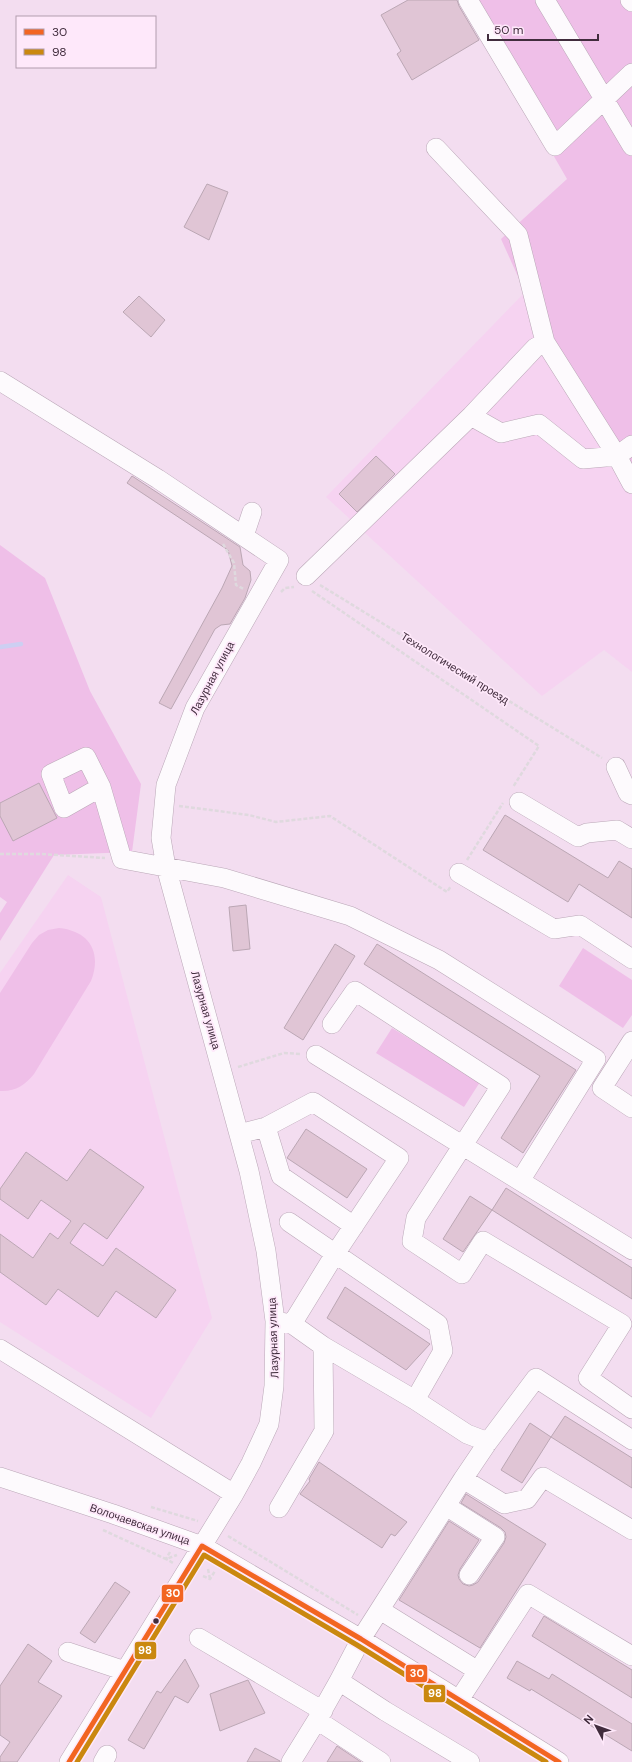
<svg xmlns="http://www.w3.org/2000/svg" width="632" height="1762" viewBox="0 0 632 1762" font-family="'DM Sans',sans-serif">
  <rect width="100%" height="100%" fill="#f3ddf0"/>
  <path fill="#f6d3f1" d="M 525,292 L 632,476 L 632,672 L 604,650 L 542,696 L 326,497 Z
    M 68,875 L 101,897 L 212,1318 L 151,1418 L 0,1322 L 0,973 Z"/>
  <path fill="#efbfe8" d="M 464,0 L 632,0 L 632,475 L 525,292 L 501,239 L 567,179 Z
    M 0,545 L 45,578 L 90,691 L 141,784 L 132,852 L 54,855 L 0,941 L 0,913 L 7,902 L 0,897 Z
    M 59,928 C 90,931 102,953 91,981 L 34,1074 C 25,1085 15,1092 0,1091 L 0,993 L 32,943 L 39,935 L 48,930 Z
    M 583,948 L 632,980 L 632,1015 L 623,1028 L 559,986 Z
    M 392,1028 L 480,1082 L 464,1107 L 376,1053 Z"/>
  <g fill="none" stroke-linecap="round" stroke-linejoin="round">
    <path stroke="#cdcff2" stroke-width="4.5" d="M 0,647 L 21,644"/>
  </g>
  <path fill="#e0c5d5" stroke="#bba7b4" d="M 408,0 L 457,0 L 459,6 L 479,40 L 412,80 L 397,54 L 401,51 L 381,15 Z
    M 207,184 L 228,192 L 209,240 L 184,227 Z
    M 139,296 L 165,320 L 151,337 L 123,312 Z
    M 376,456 L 395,474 L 357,512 L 339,494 Z
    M 132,476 L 240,547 L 243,565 L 250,571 L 251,580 L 245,598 L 230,624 L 221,625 L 215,629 L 171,709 L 159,703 L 222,588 L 232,566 L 228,550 L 127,483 Z
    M 39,783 L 57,818 L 13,841 L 0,816 L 0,803 Z
    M 505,815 L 608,878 L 619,861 L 632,869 L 632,918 L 579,884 L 568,902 L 483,850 Z
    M 246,905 L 250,949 L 233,951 L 229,907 Z
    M 335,944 L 355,956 L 303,1040 L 284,1028 Z
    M 377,944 L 576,1070 L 523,1153 L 501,1138 L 540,1076 L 364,964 Z
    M 306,1129 L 367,1169 L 347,1198 L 287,1158 Z
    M 90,1149 L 144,1187 L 107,1239 L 84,1223 L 70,1243 L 103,1266 L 116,1248 L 176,1290 L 156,1318 L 116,1291 L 98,1317 L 58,1289 L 46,1305 L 0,1272 L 0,1234 L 33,1258 L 50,1233 L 58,1239 L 71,1221 L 41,1200 L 28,1219 L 0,1199 L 0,1189 L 26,1152 L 67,1181 Z
    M 506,1188 L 632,1268 L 632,1299 L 492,1210 Z
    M 470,1196 L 492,1210 L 463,1252 L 443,1239 Z
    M 345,1287 L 430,1344 L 406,1370 L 327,1318 Z
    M 565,1416 L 632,1458 L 632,1488 L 551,1437 Z
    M 530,1423 L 551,1437 L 522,1483 L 501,1470 Z
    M 319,1462 L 407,1522 L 395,1536 L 391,1534 L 382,1548 L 300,1494 L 310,1481 L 309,1479 Z
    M 466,1494 L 546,1544 L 480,1648 L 399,1600 L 449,1521 L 479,1540 L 460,1569 L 458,1575 L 459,1579 L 463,1584 L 469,1586 L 473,1585 L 478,1582 L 504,1543 L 506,1537 L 505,1532 L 501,1528 L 461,1503 Z
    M 115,1582 L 130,1592 L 95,1643 L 80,1633 Z
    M 544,1616 L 632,1670 L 632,1698 L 532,1636 Z
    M 28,1644 L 52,1661 L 38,1682 L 62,1696 L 17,1762 L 0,1762 L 0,1757 L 10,1742 L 0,1735 L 0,1686 Z
    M 185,1659 L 199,1686 L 188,1703 L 175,1696 L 144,1749 L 128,1740 L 157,1691 L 161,1693 Z
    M 517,1661 L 549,1679 L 552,1674 L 632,1724 L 632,1751 L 531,1689 L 530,1691 L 507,1678 Z
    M 248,1680 L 265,1713 L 220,1731 L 210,1694 Z
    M 337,1746 L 361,1762 L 327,1762 Z
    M 255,1748 L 280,1761 L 280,1762 L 247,1762 Z"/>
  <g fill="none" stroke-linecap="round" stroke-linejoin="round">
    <g stroke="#baa7b7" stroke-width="20">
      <path id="minor" d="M 468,0 L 555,146 L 632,73
        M 545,0 L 632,146
        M 630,0 L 632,2
        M 436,148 L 518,235 L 545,342
        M 0,381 L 158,479 L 279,560 L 195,708 L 166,785 L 161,838 L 166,867 L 249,1171 L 266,1251 L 275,1321 L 274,1386 L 269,1424 L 251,1463 L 234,1494 L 69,1762
        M 471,416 L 501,433 L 539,424 L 583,459 L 617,456 L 632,445
        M 244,536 L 252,512
        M 306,576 L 471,416 L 535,348 L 545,342 L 617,456 L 632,484
        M 616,767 L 628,793 L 632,795
        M 101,787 L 64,808 L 51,774 L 86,757 L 101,787 L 122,859 L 224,878 L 350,916 L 439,960 L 596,1059 L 520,1181
        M 519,802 L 578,837 L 587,833 L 617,830 L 632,839
        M 459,873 L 554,929 L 580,925 L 632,959
        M 332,1024 L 355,991 L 501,1086 L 416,1218 L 412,1241 L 462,1274 L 483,1241 L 622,1324 L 588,1378 L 632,1409
        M 632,1041 L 602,1088 L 632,1108
        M 316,1055 L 632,1250
        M 266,1127 L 281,1176 L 354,1226
        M 239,1134 L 266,1127 L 313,1102 L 399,1158 L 335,1254 L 292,1324
        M 289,1222 L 438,1324 L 443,1351 L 415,1400
        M 281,1322 L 292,1324 L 323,1346 L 415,1400 L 467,1434 L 488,1442
        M 0,1349 L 234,1494
        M 0,1477 L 113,1514 L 202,1546 L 361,1639 L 559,1762
        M 463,1479 L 504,1504 L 527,1499 L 543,1477 L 632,1530
        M 446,1506 L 495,1537 L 469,1575
        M 279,1508 L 324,1431 L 323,1346
        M 380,1610 L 478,1671
        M 199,1638 L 323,1711
        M 68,1652 L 125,1671
        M 459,1700 L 528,1594 L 632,1656
        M 317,1720 L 381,1762
        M 103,1762 L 107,1755
        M 291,1762 L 317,1720 L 339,1681
        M 470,1762 L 385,1711 L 339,1681 L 361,1639 L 463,1479 L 488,1442 L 536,1378 L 632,1440"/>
    </g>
    <path stroke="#dfd9de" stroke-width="2.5" stroke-dasharray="4 2" stroke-linecap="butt" d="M 223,544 L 234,563 L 236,585 L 244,589
      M 320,585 L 602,758
      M 312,591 L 539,746 L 513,787
      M 281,592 L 285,588 L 294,587
      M 179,806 L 249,815 L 276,822 L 330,816 L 447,892 L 451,886
      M 0,854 L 42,854 L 105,858
      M 467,860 L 503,803
      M 238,1067 L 284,1053 L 301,1054
      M 151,1507 L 198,1521
      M 103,1530 L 166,1559 L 177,1555
      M 228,1536 L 358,1615
      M 170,1552 L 166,1559 L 173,1563
      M 208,1569 L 210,1579
      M 203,1576 L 210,1579 L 215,1571"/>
    <use href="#minor" stroke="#fdfafd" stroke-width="19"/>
    <g stroke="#fee8fa" stroke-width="8">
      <path id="bus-1" d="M 69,1762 L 202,1546 L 361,1639 L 559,1762"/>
    </g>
    <g stroke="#fee8fa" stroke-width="8">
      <path id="bus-2" d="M 77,1762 L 204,1555 L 357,1645 L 546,1762"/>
    </g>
    <use href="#bus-1" stroke="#f26522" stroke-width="5"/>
    <use href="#bus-2" stroke="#ca880f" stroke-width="5"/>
  </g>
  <circle fill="#412c3d" stroke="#fee8fa" stroke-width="1.5" cx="156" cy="1621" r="3.5"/>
  <g text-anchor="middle" stroke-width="3.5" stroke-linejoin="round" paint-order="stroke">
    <g font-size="11" fill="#412c3d" stroke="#fee8fa">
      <text transform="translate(455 668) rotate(32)" y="4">Технологический проезд</text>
      <text transform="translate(212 678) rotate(-62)" y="4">Лазурная улица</text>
      <text transform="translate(206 1010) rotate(74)" y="4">Лазурная улица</text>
      <text transform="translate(273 1338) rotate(-92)" y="4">Лазурная улица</text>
      <text transform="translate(140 1524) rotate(19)" y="4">Волочаевская улица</text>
    </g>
  </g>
  <g stroke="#fee8fa" stroke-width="1.5">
    <rect x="161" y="1584" width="23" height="19" rx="4" fill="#f26522"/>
    <rect x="134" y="1641" width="23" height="19" rx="4" fill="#ca880f"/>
    <rect x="405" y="1664" width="23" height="19" rx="4" fill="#f26522"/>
    <rect x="423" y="1684" width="23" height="19" rx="4" fill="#ca880f"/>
  </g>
  <g font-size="11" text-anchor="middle" font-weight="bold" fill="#fff">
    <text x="173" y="1597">30</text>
    <text x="145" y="1654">98</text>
    <text x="417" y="1677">30</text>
    <text x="435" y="1697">98</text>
  </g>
  <rect x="16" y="16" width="140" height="52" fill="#fee8fa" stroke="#b29dae"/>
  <rect x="24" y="29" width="20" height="6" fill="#f26522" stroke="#b29dae"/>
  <text x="52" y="36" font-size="12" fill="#412c3d">30</text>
  <rect x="24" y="49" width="20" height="6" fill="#ca880f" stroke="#b29dae"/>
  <text x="52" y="56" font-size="12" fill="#412c3d">98</text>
  <g transform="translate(596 1726) rotate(311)" stroke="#fee8fa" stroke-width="3" paint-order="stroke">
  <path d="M0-3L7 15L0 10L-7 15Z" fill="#412c3d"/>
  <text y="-6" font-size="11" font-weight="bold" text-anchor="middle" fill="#412c3d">N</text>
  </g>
  <path d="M488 34v6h110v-6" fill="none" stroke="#412c3d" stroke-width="2"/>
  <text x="494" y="34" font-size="12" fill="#412c3d" stroke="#fee8fa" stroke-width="3" paint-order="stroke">50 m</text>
</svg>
